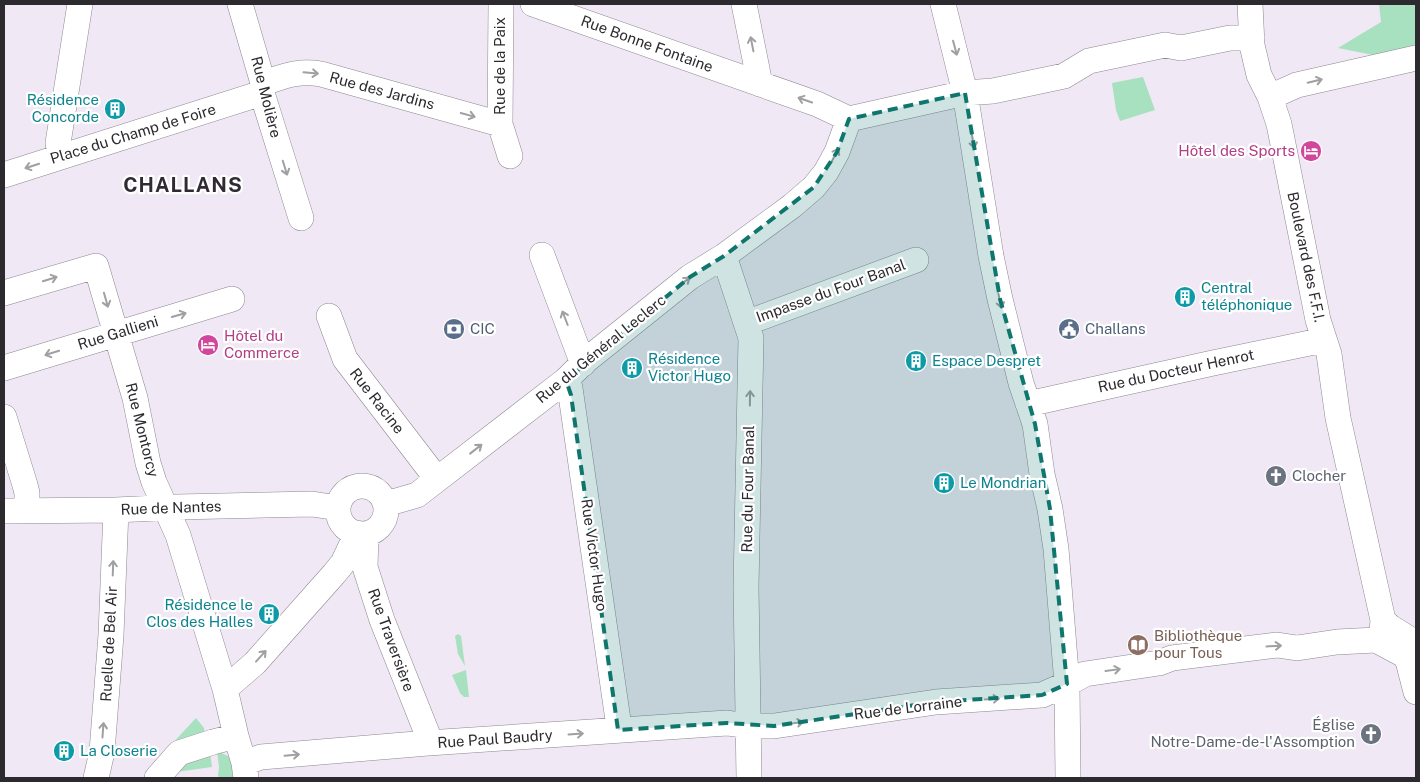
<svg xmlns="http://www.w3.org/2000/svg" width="1420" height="782" viewBox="0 0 1420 782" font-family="'Public Sans',sans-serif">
  <rect width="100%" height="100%" fill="#f0e8f4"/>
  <path fill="#a7e1c0" d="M 1379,4 L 1416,4 L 1416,46 L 1378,56 L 1338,48 L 1381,22 Z
    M 1143,77 L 1155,110 L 1120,121 L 1116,110 L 1112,83 Z
    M 458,634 L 461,636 L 465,666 L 458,654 L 455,636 Z
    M 466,670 L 469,697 L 464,697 L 460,693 L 452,675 Z
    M 196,718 L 204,728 L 205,736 L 169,747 Z
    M 217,751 L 230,757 L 235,778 L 219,778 L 218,775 L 219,767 Z
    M 210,752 L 212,767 L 176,772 L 185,761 Z"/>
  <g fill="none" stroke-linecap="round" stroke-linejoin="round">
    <g stroke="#8e8792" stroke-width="26">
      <path id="minor" d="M 240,4 L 263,83 L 262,93 L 301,218
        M 501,4 L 500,124 L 510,156
        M 533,4 L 817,104 L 849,119 L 965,93 L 993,91 L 1064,76 L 1089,61 L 1165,45 L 1181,48 L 1230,38 L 1252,38
        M 744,4 L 760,84
        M 943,4 L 965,93 L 991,256 L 1000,299 L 1021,383 L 1035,424 L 1042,474 L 1050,509 L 1056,549 L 1067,684 L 1068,778
        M 263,83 C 285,76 298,70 321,74 L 500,124
        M 1270,97 L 1297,85 L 1416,58
        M 61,156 L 58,143 L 80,4
        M 4,175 L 262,93
        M 542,255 L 583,364
        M 724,256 L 751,338 L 746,587 L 749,778
        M 4,293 L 96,266 L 135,398 L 148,463 L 154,482 L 178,535 L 225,689 L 236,736 L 244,763 L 246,778
        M 329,316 L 345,359 L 437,479
        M 746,323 L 916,260
        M 4,368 L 232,299
        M 566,380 L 570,388 L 571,395 L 618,720 L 618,730
        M 1028,404 L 1213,363 L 1324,340
        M 4,417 L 25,485 L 27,493 L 27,511
        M338 510a24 24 0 1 1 48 0a24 24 0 1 1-48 0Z
        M 386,504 L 417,495 L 566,380 L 584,362 L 690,277 L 724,256 L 792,206 L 814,187 L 826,172 L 837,152 L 849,119
        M 4,511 L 116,510 L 177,507 L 312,504 L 338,508
        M 366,534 L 365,567 L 382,620 L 427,733 L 428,743
        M 1383,620 L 1390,627 L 1416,643
        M 1376,640 L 1404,655 L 1408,661 L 1416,692
        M 225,689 L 255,663 L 334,574 L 343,563 L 357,533
        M 244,763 L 261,757 L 428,743 L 727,723 L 748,726 L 774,726 L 936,702 L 1042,695 L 1067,684 L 1085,674 L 1159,663 L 1172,658 L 1277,645 L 1297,648 L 1337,642 L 1376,640 L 1382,632 L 1383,620 L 1338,418 L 1329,354 L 1318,320 L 1279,124 L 1270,97 L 1259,75 L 1252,45 L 1250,4
        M 96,778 L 102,752 L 111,635 L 116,510
        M 157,778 L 179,753 L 213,742 L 236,736"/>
    </g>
    <use href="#minor" stroke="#fff" stroke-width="25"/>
  </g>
  <defs><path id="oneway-shaft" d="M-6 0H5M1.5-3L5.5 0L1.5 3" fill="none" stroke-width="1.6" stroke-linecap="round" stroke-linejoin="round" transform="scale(1.25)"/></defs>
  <g stroke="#a09fa1">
    <use href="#oneway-shaft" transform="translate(752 44) rotate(-101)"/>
    <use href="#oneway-shaft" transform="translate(955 48) rotate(75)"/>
    <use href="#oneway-shaft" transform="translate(311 73) rotate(5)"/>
    <use href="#oneway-shaft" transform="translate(1315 81) rotate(-13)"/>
    <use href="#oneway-shaft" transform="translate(805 100) rotate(-161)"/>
    <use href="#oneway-shaft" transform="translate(468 115) rotate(15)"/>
    <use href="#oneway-shaft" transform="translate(973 141) rotate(81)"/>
    <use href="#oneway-shaft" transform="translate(835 155) rotate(-63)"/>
    <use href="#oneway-shaft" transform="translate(32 166) rotate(162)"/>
    <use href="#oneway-shaft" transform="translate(285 168) rotate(73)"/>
    <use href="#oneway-shaft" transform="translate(50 279) rotate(-17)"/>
    <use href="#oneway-shaft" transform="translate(684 282) rotate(-38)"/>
    <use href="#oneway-shaft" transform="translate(106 300) rotate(74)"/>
    <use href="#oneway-shaft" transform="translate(1000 301) rotate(78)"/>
    <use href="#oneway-shaft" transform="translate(179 315) rotate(-16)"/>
    <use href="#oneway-shaft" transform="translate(565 318) rotate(-111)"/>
    <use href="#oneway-shaft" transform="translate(52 353) rotate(163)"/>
    <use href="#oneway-shaft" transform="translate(750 398) rotate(-89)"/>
    <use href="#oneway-shaft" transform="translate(476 449) rotate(-38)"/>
    <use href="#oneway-shaft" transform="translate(113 568) rotate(-88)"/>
    <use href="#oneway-shaft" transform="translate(1274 646) rotate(-3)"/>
    <use href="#oneway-shaft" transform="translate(261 656) rotate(-48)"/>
    <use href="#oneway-shaft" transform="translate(1113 670) rotate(-8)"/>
    <use href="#oneway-shaft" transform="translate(992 699) rotate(-4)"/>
    <use href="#oneway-shaft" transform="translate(796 723) rotate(-8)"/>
    <use href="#oneway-shaft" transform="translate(103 730) rotate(-86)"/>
    <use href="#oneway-shaft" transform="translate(576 734) rotate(-4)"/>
    <use href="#oneway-shaft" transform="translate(292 755) rotate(-5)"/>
  </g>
  <path fill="#0f766e" fill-opacity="0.2" stroke="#0f766e" stroke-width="4" stroke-dasharray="10 6" stroke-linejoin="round" d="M 965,93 L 1000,299 L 1035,424 L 1050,509 L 1067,684 L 1042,695 L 936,702 L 774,726 L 727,723 L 618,730 L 571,395 L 566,380 L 690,277 L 724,256 L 814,187 L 837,152 L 849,119 Z"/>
  <defs>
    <g id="building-disc" transform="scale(1.125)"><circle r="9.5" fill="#0f9aa8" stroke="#fff"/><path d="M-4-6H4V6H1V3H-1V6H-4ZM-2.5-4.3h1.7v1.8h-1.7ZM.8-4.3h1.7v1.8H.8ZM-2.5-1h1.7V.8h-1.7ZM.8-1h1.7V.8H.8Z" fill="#fff"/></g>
    <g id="hotel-disc" transform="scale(1.125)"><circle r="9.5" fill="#d1479c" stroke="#fff"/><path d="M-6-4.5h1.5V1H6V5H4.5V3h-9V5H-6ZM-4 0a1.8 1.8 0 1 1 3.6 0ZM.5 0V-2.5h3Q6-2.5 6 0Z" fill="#fff"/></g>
    <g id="bank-disc" transform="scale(1.125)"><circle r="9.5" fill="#5c6f8a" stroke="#fff"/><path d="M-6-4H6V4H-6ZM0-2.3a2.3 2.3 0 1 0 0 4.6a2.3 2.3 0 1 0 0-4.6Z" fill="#fff"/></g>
    <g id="civic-disc" transform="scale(1.125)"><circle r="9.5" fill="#5c6f8a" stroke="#fff"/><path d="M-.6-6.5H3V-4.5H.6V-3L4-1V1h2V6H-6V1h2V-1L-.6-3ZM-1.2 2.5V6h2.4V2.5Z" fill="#fff"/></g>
    <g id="church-disc" transform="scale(1.125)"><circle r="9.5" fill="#6b7280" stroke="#fff"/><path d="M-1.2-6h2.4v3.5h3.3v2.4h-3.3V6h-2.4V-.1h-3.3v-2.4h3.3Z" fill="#fff"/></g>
    <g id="library-disc" transform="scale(1.125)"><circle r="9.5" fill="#8d6e63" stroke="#fff"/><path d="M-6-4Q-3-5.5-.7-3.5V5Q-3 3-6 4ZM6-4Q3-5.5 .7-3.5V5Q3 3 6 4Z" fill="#fff"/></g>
  </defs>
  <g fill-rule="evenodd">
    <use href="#building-disc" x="115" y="109"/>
    <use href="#hotel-disc" x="1311" y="151"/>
    <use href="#building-disc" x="1185" y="297"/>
    <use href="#bank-disc" x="454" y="329"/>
    <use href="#civic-disc" x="1069" y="329"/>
    <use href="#hotel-disc" x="208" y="345"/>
    <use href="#building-disc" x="916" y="361"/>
    <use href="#building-disc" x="632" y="368"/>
    <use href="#church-disc" x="1276" y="476"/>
    <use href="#building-disc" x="944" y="483"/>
    <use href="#building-disc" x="269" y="614"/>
    <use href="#library-disc" x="1138" y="645"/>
    <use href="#church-disc" x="1371" y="734"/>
    <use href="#building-disc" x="64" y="751"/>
  </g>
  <g text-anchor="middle" stroke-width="4.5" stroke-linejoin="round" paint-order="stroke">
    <g font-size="15" fill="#2d2a2f" stroke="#fff">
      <text transform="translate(647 44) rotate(20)" y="5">Rue Bonne Fontaine</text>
      <text transform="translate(500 66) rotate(-90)" y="5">Rue de la Paix</text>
      <text transform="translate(382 91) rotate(15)" y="5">Rue des Jardins</text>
      <text transform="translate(266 97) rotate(76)" y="5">Rue Molière</text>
      <text transform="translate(133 134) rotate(-17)" y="5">Place du Champ de Foire</text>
      <text transform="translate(1306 257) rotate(78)" y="5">Boulevard des F.F.I.</text>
      <text transform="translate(831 291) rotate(-20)" y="5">Impasse du Four Banal</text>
      <text transform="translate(118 333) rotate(-17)" y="5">Rue Gallieni</text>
      <text transform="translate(601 349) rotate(-39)" y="5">Rue du Général Leclerc</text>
      <text transform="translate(1176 371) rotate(-12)" y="5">Rue du Docteur Henrot</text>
      <text transform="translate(377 401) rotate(52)" y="5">Rue Racine</text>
      <text transform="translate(142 430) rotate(76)" y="5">Rue Montorcy</text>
      <text transform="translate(748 489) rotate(-89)" y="5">Rue du Four Banal</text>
      <text transform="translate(171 508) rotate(-2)" y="5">Rue de Nantes</text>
      <text transform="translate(594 555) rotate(82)" y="5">Rue Victor Hugo</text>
      <text transform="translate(391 640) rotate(70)" y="5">Rue Traversière</text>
      <text transform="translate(109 644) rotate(-87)" y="5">Ruelle de Bel Air</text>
      <text transform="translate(908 708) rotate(-7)" y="5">Rue de Lorraine</text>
      <text transform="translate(495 739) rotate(-4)" y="5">Rue Paul Baudry</text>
    </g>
    <g font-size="15" fill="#0d838f" stroke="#fff" text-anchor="start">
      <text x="99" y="105" text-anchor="end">Résidence<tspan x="99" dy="17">Concorde</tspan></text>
      <text x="1201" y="293">Central<tspan x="1201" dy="17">téléphonique</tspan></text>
      <text x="648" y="364">Résidence<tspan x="648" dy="17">Victor Hugo</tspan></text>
      <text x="932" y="366">Espace Despret</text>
      <text x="960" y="488">Le Mondrian</text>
      <text x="253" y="610" text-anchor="end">Résidence le<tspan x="253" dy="17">Clos des Halles</tspan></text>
      <text x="80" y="756">La Closerie</text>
    </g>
    <g font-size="15" fill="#b23c85" stroke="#fff" text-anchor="end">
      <text x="1295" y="156">Hôtel des Sports</text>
      <text x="224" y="341" text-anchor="start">Hôtel du<tspan x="224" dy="17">Commerce</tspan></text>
    </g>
    <g font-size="15" fill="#4e5e75" stroke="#fff" text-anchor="start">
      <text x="470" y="334">CIC</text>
      <text x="1085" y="334">Challans</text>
    </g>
    <g font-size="15" fill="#5b616d" stroke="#fff" text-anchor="start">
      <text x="1292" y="481">Clocher</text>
      <text x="1355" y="730" text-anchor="end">Église<tspan x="1355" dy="17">Notre-Dame-de-l'Assomption</tspan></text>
    </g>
    <g font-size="15" fill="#785e54" stroke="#fff" text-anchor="start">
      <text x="1154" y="641">Bibliothèque<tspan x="1154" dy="17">pour Tous</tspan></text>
    </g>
    <g font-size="20" font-weight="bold" letter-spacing="1" fill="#2f2a33" stroke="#fff">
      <text x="183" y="192">CHALLANS</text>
    </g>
  </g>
  <rect width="1420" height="782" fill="none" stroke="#2d2a2f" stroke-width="10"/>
</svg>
